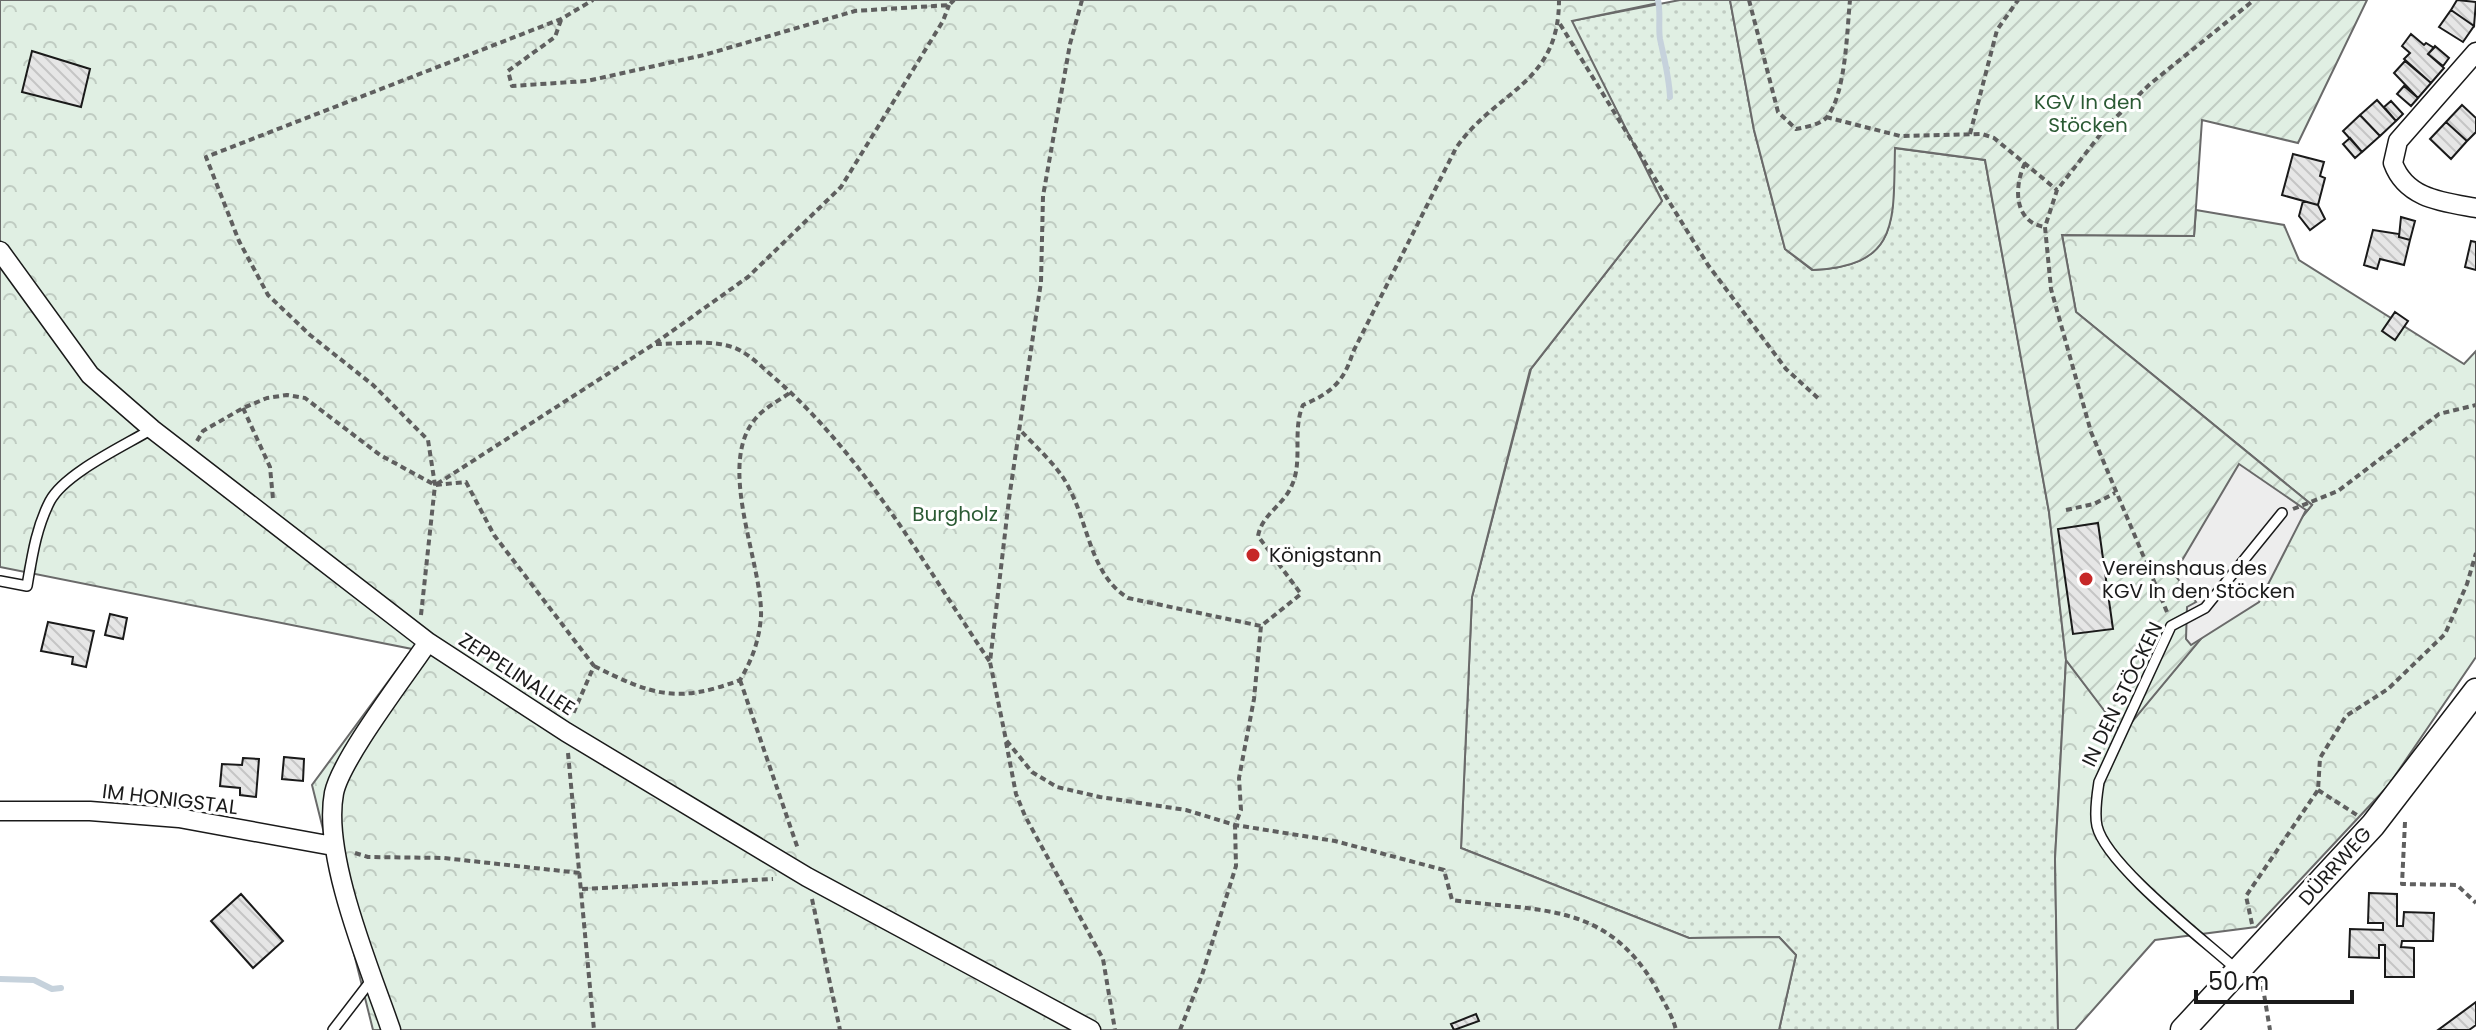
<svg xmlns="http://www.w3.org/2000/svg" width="2476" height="1030" viewBox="0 0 2476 1030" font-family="Poppins,sans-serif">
  <defs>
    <pattern id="grass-dots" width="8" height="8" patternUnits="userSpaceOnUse" patternTransform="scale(2)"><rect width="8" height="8" fill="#e0efe3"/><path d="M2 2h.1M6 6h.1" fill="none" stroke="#c0ccc2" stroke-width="1.8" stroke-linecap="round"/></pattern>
    <pattern id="forest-crowns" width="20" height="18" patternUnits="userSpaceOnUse" patternTransform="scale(2)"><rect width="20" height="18" fill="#e0efe3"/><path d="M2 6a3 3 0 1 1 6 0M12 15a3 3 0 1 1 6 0" fill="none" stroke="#c0ccc2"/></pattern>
    <pattern id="garden-furrows" width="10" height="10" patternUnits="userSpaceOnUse" patternTransform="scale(2)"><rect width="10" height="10" fill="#e0efe3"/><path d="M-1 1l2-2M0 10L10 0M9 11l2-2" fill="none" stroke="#c0ccc2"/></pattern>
    <pattern id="building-back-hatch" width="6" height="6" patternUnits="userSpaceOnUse" patternTransform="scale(2)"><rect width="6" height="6" fill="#e6e6e6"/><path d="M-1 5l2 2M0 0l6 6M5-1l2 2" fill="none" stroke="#c5c5c5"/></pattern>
  </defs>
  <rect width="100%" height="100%" fill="#fff"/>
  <path fill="url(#grass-dots)" stroke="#6a6a6a" stroke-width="2" d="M 1680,0 L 1730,0 L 1754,130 L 1785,249 L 1812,270 C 1901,266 1893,219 1894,148 L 1985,160 L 2049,512 L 2066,660 L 2055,859 L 2058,1030 L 1779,1030 L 1796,955 L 1779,937 L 1689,938 L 1461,848 L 1472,597 L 1531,369 L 1662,201 L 1571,21 Z"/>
  <path fill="url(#forest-crowns)" stroke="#6a6a6a" stroke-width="2" d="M 0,0 L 1657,0 L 1658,3 L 1572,21 L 1662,201 L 1530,370 L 1472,597 L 1461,848 L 1689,938 L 1779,937 L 1796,955 L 1779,1030 L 373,1030 L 312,785 L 412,649 L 0,567 Z
    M 2196,210 L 2284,225 L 2299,260 L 2464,364 L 2476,351 L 2476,657 L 2388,786 L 2256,927 L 2155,940 L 2075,1030 L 2058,1030 L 2055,859 L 2066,660 L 2122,733 L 2312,505 L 2076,312 L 2062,235 L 2194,236 Z"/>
  <path fill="url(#garden-furrows)" stroke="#6a6a6a" stroke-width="2" d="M 1730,0 L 2367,0 L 2298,143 L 2202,120 L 2194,236 L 2062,235 L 2076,312 L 2312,505 L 2122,734 L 2066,660 L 2049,512 L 1985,160 L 1895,148 C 1893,219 1901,266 1813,270 L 1785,249 L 1754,130 Z"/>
  <path fill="#ededed" stroke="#6a6a6a" stroke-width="2" d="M 2239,464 L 2306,510 L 2259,602 L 2191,645 L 2186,639 L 2187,607 L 2196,602 L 2174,574 Z"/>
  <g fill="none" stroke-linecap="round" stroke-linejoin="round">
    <path stroke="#c6d2dc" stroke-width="6" d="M 1658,0 C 1661,13 1658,27 1660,39 C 1664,58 1669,76 1670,97
      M 0,979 L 34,980 L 52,989 L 61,988"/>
  </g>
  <path fill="url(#building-back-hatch)" stroke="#1a1a1a" stroke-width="2" d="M 2457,0 L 2476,2 L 2474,26 L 2451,10 Z
    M 2451,10 L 2474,26 L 2463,42 L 2439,27 Z
    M 2411,34 L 2424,45 L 2426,43 L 2434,48 L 2428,54 L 2444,68 L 2431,83 L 2404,59 L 2410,53 L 2402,46 Z
    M 2435,46 L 2449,58 L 2443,66 L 2428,54 Z
    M 32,51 L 90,69 L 81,107 L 22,92 Z
    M 2405,61 L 2431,83 L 2418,98 L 2394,73 Z
    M 2404,86 L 2418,98 L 2411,106 L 2397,94 Z
    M 2377,100 L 2396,121 L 2380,136 L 2360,115 Z
    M 2391,101 L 2403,114 L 2396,121 L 2384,107 Z
    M 2462,105 L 2476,118 L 2476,132 L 2467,141 L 2446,122 Z
    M 2360,115 L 2380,136 L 2362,152 L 2343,131 Z
    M 2446,122 L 2467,141 L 2451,159 L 2430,139 Z
    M 2350,138 L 2362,152 L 2355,158 L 2343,144 Z
    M 2293,154 L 2324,162 L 2320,176 L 2325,178 L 2318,205 L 2282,195 Z
    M 2303,201 L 2318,205 L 2325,219 L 2310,230 L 2299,216 Z
    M 2401,217 L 2415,221 L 2410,240 L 2399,237 Z
    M 2373,230 L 2399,234 L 2399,237 L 2410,240 L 2404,265 L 2380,259 L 2377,269 L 2364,265 Z
    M 2471,241 L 2476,242 L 2476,270 L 2465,267 Z
    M 2395,312 L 2408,321 L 2395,340 L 2382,331 Z
    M 2098,523 L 2113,629 L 2073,634 L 2058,529 Z
    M 110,614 L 127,618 L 123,639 L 105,635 Z
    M 48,622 L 94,631 L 86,667 L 72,664 L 73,657 L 41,651 Z
    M 284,757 L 304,759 L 303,781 L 282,779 Z
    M 243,758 L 259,759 L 256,797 L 240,795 L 240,788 L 220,786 L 222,764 L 242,765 Z
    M 2369,893 L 2397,894 L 2397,926 L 2403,926 L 2404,912 L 2434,913 L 2433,941 L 2402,941 L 2401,947 L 2414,948 L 2414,977 L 2385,977 L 2385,945 L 2379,945 L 2379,958 L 2349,957 L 2350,929 L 2383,930 L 2383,923 L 2368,923 Z
    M 241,894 L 283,941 L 253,968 L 211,921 Z
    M 2476,1002 L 2476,1025 L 2469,1030 L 2438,1030 Z
    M 1476,1014 L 1479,1021 L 1454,1030 L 1451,1024 Z"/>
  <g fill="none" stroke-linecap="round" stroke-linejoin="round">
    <g stroke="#1a1a1a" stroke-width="12">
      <path id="service" d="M 0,581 L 27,586 C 32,557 36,528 50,501 C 65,473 124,446 152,429
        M 2236,969 C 2204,940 2106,865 2097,826 C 2094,813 2097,795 2099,782 L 2171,626 L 2205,608 L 2282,513
        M 333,1030 L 373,978"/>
    </g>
    <g stroke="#1a1a1a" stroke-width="21">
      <path id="minor" d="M 2476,52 L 2398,141 L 2393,163 C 2406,199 2443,202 2476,208
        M 0,251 L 90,375 L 152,429 L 428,642 L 566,732 L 807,877 L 1091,1030
        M 0,811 L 90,811 L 179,818 L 333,846
        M 391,1030 C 370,969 322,856 334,793 C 341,759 406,675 428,642"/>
    </g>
    <g stroke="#1a1a1a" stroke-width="27">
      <path id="tertiary" d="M 2183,1030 L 2373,825 L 2476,691"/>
    </g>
    <path stroke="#5f5f5f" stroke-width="4" stroke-dasharray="6 4" stroke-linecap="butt" d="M 1082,0 L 1070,44 L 1043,196 L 1041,282 L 1009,499 L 990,662 L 1006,740 L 1032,772 L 1057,787 L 1100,797 L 1186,810 L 1235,825 L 1335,841 L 1444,870 L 1452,900 C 1539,912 1605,901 1655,986 C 1663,1001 1672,1014 1676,1030
      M 1749,0 L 1778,112 L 1796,129 C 1806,127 1819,125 1826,118 C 1846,96 1847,29 1850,0
      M 561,20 L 555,37 L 508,71 L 512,86 L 587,81 L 704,55 L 855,11 L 949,5 L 954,0
      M 1560,24 L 1708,265 L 1786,369 L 1820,400
      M 1826,117 L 1900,136 L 1982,134 L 1994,138 L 2057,190
      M 1970,134 L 1997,30 L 2018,0
      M 2025,163 C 2014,186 2013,222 2045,227
      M 656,344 C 681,344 712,339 735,348 C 750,354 766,371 778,381 C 866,459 925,566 990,662
      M 243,408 L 270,467 L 273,499
      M 1022,432 C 1038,449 1060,468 1070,490 C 1089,527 1091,575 1128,598 L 1261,626
      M 197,441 L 203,431 L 243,408 L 267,398 L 287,395 L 305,398 L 380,455 L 435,485 L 466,482 L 494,535 L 594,666 L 573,714
      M 437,484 L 654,344 L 748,277 L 841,187 L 943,21 L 949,5
      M 2293,509 L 2338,491 L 2439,414 L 2476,405
      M 2066,510 L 2094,504 L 2115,493
      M 2167,612 L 2091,432 L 2051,289 L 2045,227 L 2057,190 L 2107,126 L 2150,84 L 2254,0
      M 421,615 L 435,485 L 428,440 L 373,385 L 310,335 L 268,295 L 239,241 L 206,157 L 561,19 L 593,0
      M 594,666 C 652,695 677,704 740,680 C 752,660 759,641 761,617 C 763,563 715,465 756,418 C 764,408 780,400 791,392
      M 740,680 L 798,849
      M 1006,742 L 1016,794 L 1025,816 L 1103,959 L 1115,1030
      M 568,753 L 594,1030
      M 2318,790 L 2357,815
      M 2405,822 L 2402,884 L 2457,885 L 2476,903
      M 355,853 L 368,857 L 444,858 L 580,873
      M 582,889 L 773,879
      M 812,899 L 840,1030
      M 2252,924 L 2246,896 L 2318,790 L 2320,758 L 2346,716 L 2388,689 L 2445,634 L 2467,584 L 2476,553
      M 2261,976 L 2270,1030
      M 1180,1030 L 1202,975 L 1236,866 L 1235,825 L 1241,810 L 1239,778 L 1254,699 L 1261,626 L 1301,594 L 1258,536 C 1262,514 1284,505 1292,485 C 1303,461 1292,430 1303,405 C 1331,393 1344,382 1353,352 L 1456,148 C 1496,90 1559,85 1559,0"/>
    <use href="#service" stroke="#fff" stroke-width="9"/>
    <use href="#minor" stroke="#fff" stroke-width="18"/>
    <use href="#tertiary" stroke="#fff" stroke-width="24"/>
  </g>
  <g fill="#c62828" stroke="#fff" stroke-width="3">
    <circle cx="1253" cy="555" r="8"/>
    <circle cx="2086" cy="579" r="8"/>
  </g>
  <g text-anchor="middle" stroke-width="6" stroke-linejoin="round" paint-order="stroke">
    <g font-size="20" fill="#2b5a34" stroke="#fff">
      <text x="2088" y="109">KGV In den<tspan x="2088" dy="23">Stöcken</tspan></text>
      <text x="955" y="521">Burgholz</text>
    </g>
    <g font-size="20" fill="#1a1a1a" stroke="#fff" text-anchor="start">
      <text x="1269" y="562">Königstann</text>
      <text x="2102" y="575">Vereinshaus des<tspan x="2102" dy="23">KGV In den Stöcken</tspan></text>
    </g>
    <g font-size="20" fill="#1a1a1a" stroke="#fff">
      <text transform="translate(517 674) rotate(33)" y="7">ZEPPELINALLEE</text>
      <text transform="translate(2122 694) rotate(-64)" y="7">IN DEN STÖCKEN</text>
      <text transform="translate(170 799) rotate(7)" y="7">IM HONIGSTAL</text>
      <text transform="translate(2335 866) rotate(-48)" y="7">DÜRRWEG</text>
    </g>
  </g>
  <path d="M2196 990v12h156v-12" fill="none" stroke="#1a1a1a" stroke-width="4"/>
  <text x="2208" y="990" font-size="24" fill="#1a1a1a" stroke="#ffffff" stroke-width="6" paint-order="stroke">50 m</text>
</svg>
